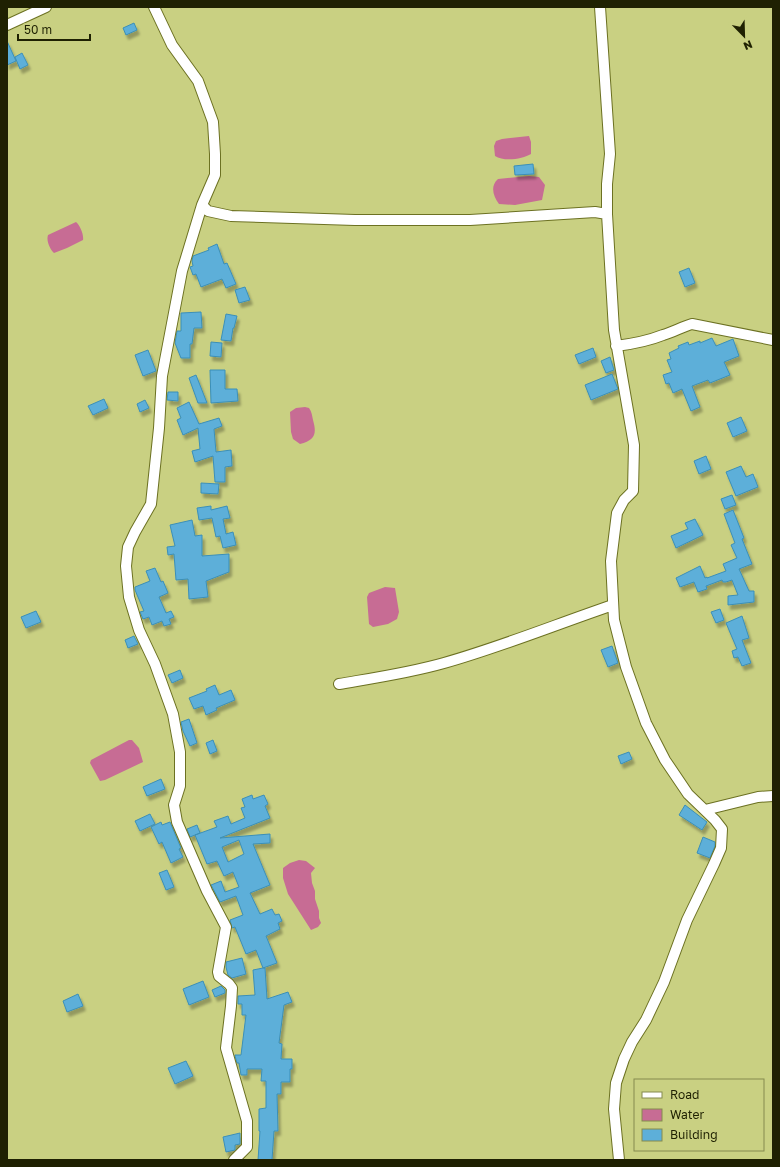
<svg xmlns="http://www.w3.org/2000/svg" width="780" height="1167" viewBox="0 0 780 1167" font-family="'Golos Text',sans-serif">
  <defs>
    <filter id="shadow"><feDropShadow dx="2.5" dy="4.5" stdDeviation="1" flood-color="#0004"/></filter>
  </defs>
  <rect width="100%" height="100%" fill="#c9d082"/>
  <path fill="#c76c94" d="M 529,136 L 531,142 L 531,154 C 523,159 504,162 495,156 L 494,146 L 496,141 L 502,139 Z
    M 529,176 L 539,177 L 545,185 L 542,200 L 515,205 L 499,204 C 493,196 490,186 498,179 Z
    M 76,222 C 80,225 84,235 83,240 L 67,248 L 54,253 C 50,249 46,241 48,235 Z
    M 305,407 L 309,408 C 312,412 312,416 313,420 C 317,434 315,440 300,444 L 293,439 L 291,432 L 290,412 L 296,408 Z
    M 385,587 L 395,588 L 399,612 L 397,619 L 388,624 L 373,627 L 369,624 L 367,597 L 369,593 Z
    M 129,740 L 132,740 L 139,748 L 143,762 L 105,780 L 100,781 L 90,763 L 91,760 Z
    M 299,860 L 306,861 L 315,868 L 311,873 L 312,883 L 315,891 L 315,899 L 319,911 L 319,918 L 321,923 L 318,927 L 311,930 L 288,894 L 283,878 L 283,868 L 290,863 Z"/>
  <path fill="#5dafd9" stroke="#3b8fb8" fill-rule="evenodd" filter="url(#shadow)" d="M 134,23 L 137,30 L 126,35 L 123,28 Z
    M 7,41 L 16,61 L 7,65 Z
    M 22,53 L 28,65 L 20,69 L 15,57 Z
    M 533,164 L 534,174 L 515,175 L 514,166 Z
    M 217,244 L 224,264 L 227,263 L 236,284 L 226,288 L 222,279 L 201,287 L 196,274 L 193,275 L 190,267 L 193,266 L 192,261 L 193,256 L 209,250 L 208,248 Z
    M 689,268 L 695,283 L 685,287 L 679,272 Z
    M 245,287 L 250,300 L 239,303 L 235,290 Z
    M 201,312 L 202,328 L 194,328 L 192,344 L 190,344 L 190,358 L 181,358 L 175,343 L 177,331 L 181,331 L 181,313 Z
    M 226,314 L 237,316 L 234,328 L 233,328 L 231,341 L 221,340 Z
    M 712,338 L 716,346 L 733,339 L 739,356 L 724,362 L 730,375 L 710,383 L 708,380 L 692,386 L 700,407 L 691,411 L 682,389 L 673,393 L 669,383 L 666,384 L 663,375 L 672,372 L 667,360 L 671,359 L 669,353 L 679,348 L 678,346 L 688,342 L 689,345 L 700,341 L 700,343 Z
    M 211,342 L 222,343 L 221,357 L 210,356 Z
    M 593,348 L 596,357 L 579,364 L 575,355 Z
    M 148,350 L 156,371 L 143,376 L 135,355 Z
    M 610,357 L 614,370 L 606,373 L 601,361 Z
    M 210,370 L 225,370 L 225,389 L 237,389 L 238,401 L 211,403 Z
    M 612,374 L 618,389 L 591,400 L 585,385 Z
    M 196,375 L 207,403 L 198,403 L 189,378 Z
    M 168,392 L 178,392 L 178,401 L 167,400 Z
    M 104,399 L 108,408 L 93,415 L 88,406 Z
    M 145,400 L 149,408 L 140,412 L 137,404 Z
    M 189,402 L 199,424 L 219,418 L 222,426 L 214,429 L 216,452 L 231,450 L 232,466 L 225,467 L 225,482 L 215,482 L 213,456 L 195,462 L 192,451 L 200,449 L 198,428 L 183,435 L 177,420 L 181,418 L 177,408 Z
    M 741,417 L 747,431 L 733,437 L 727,423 Z
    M 706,456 L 711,469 L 699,474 L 694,461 Z
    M 741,466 L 746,477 L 753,474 L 758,487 L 736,496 L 726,472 Z
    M 201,483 L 219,484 L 218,494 L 201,493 Z
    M 732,495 L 736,505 L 725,509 L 721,499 Z
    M 211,506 L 211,510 L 227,506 L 230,518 L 223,519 L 226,534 L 233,532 L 236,545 L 223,548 L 220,536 L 216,537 L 212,518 L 199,520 L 197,508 Z
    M 733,510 L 744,538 L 742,539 L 752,564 L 739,569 L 749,591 L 754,591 L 754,602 L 728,605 L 728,596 L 738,595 L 732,580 L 726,582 L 723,582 L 722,580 L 706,586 L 707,589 L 698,592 L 694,582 L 680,587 L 676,578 L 700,566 L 705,578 L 707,577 L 707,578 L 726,571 L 723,564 L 737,558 L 731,545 L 735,543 L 724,514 Z
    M 695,519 L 703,535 L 676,548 L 671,536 L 688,529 L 685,523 Z
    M 192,520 L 195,536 L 202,535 L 202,556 L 229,554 L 229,572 L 206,581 L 208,597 L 189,599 L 188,579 L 176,580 L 174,554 L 168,555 L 167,547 L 175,546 L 170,525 Z
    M 155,568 L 161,582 L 163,581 L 168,593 L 159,597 L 166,613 L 171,611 L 174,617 L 169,619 L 171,624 L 164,626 L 162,621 L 152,625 L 149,617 L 143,619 L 140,612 L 144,611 L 135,590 L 135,587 L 150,581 L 146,571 Z
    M 720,609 L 724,620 L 716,623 L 711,612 Z
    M 36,611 L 41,622 L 26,628 L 21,617 Z
    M 742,616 L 749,638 L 742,640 L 751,663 L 742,666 L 738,657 L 734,658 L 732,651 L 737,649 L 726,623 Z
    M 134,636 L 138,644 L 128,648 L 125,640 Z
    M 612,646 L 618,663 L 608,667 L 601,650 Z
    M 180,670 L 183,678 L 172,683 L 168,675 Z
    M 215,685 L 219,695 L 231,690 L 235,700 L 216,708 L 217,710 L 206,715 L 203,706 L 194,709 L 189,698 L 207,691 L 206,689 Z
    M 189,719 L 197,743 L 190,746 L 183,731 L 181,722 Z
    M 213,740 L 217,751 L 210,754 L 206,743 Z
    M 629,752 L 632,759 L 621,764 L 618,756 Z
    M 161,779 L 165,789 L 147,796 L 143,787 Z
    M 252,795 L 253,799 L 264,795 L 268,804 L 265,806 L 270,818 L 220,838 L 270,834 L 270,843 L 253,844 L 270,885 L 250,893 L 260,914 L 272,909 L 275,915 L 279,914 L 282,921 L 278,923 L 280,929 L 266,936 L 277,963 L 263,968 L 265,968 L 267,999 L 288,992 L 292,1002 L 284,1005 L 279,1043 L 282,1044 L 281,1059 L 292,1059 L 292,1069 L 290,1069 L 290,1082 L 281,1082 L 281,1094 L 277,1094 L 278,1131 L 274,1131 L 272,1160 L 258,1160 L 260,1131 L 259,1131 L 259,1109 L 266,1108 L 266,1081 L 261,1081 L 262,1069 L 247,1069 L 247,1075 L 241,1075 L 239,1063 L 237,1063 L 235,1056 L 235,1055 L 241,1055 L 246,1015 L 242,1015 L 242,1004 L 238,1004 L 238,996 L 255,995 L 253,970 L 263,968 L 256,950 L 246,954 L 235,927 L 232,928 L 230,920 L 243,915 L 236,896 L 220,902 L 211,885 L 221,881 L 225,892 L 239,887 L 233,872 L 224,876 L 217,861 L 207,864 L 195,835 L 217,827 L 214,821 L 228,816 L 231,824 L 245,818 L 241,808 L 245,807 L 242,799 ZM 239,840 L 244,854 L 228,862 L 222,847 Z
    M 685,805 L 707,822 L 702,830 L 679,815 Z
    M 150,814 L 155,824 L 140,831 L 135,821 Z
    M 161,822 L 162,825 L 170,822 L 181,848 L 179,849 L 183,857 L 171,863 L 162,842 L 159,844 L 151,827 Z
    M 197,825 L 200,833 L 190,837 L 187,829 Z
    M 703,837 L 715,842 L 715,846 L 710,858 L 697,853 Z
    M 167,870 L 174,887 L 166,890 L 159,873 Z
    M 242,958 L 246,974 L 232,978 L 228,975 L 226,967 L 226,962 Z
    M 203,981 L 209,997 L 189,1005 L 183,989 Z
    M 221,986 L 225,990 L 225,993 L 215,997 L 212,990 Z
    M 78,994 L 83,1006 L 67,1012 L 63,1001 Z
    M 186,1061 L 193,1076 L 175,1084 L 168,1068 Z
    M 240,1133 L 240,1144 L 235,1145 L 235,1150 L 226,1152 L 223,1137 Z"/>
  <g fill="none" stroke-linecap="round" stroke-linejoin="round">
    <g stroke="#6c7122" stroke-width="12">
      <path id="minor" d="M 154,7 L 172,45 L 198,81 L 213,122 L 215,154 L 215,175 L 202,205 L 208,211 L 231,216 L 355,220 L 470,220 L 595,212 L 607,214
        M 600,7 L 610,154 L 607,184 L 607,214 L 614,330 L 634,445 L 633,491 L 624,500 L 617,513 L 611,561 L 614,620 L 626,667 L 646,723 L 665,760 L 688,794 L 715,820 L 722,829 L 721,848 L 714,864 L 687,920 L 664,982 L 646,1020 L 632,1042 L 624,1059 L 616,1083 L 614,1109 L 619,1160
        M 7,25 L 46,7
        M 202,205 L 182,271 L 162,376 L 159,428 L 151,504 L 135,532 L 128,547 L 126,566 L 129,597 L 139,630 L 155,664 L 173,714 L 180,752 L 180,786 L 174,805 L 177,822 L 207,891 L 226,927 L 218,972 L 219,976 L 229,984 L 232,988 L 231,1006 L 226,1048 L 247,1121 L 247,1147 L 234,1160
        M 616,346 C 632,344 648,341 663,335 C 673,332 682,327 692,324 L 773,340
        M 339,684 C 374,678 409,673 444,663 C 501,647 557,624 613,605
        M 705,810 L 758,797 L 773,796"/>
    </g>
    <use href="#minor" stroke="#fff" stroke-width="10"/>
  </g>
  <rect width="780" height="1167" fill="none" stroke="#1f2102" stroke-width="16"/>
  <rect x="634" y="1079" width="130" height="72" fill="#c9d082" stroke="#858a4f"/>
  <rect x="642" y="1092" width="20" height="6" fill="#ffffff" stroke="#858a4f"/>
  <text x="670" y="1099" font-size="12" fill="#1f2102">Road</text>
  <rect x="642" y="1109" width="20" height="12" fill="#c76c94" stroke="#858a4f"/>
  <text x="670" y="1119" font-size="12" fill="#1f2102">Water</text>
  <rect x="642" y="1129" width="20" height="12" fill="#5dafd9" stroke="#858a4f"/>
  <text x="670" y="1139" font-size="12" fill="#1f2102">Building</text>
  <g transform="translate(744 36) rotate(157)" stroke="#c9d082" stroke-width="3" paint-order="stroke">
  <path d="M0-3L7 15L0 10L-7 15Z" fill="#1f2102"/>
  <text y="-6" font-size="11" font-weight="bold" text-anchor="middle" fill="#1f2102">N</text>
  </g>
  <path d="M18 34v6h72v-6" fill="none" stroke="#1f2102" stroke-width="2"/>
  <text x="24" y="34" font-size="12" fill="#1f2102" stroke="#c9d082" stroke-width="3" paint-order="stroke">50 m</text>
</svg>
